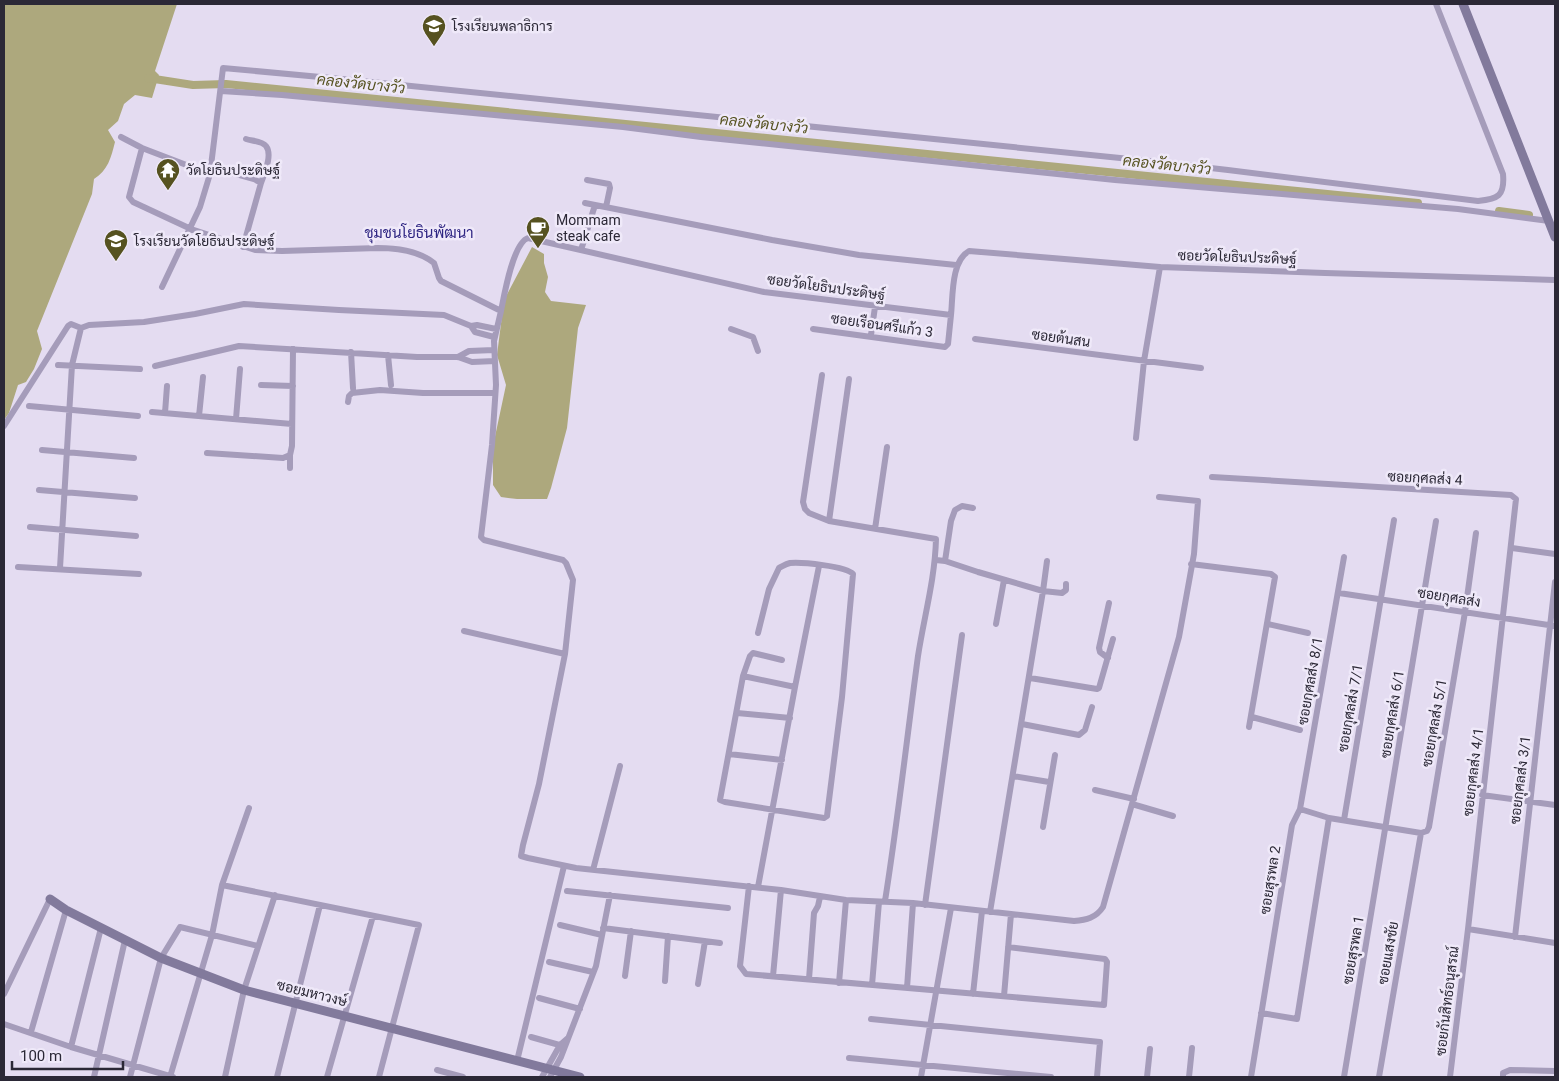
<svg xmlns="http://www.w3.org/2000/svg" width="1559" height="1081" viewBox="0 0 1559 1081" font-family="Roboto,Sarabun,sans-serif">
  <rect width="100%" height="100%" fill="#e4dcf1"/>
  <path fill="#ada87d" d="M 4,4 L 177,4 L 155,71 L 159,75 L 152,98 L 135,95 L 124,104 L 118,121 L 108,130 L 115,142 C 111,158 108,170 94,179 L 92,194 L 37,331 L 42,349 L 34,369 L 26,382 L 18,385 L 9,413 L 4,420 Z
    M 532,247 L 544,254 L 544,263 L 548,277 L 545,292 L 551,301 L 586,305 L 578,328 L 567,428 L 551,488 L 547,499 L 517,499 L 501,497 L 493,485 L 493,446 L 506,385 L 497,355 L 504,300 Z"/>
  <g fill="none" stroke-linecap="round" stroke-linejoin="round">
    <path stroke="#ada87d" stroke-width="8" d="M 148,78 L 193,85 L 226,84 L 1418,203
      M 1499,211 L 1529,215"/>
    <path stroke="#a59cba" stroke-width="6" d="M 221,91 L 282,95 L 623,127 L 701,137 L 1115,180 L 1458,209 L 1549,221
      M 121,137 L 142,148 L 210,174
      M 246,139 C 252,141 262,141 266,146 C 273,155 264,174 261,183
      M 142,148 L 129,197 L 133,202 L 191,229 L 255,250 L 282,251 L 378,248 C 397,248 419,251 434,263 L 439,278 L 441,281 L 501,311 C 504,296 513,243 528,238 L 764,292 L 951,315 C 953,296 951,261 969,251 L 1160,267 L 1325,273 L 1555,280
      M 211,167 L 254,179 L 261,183 L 243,247
      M 587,180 L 609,184 L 610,188 L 606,207
      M 585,203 L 772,240 L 859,255 L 956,265
      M 581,250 L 595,205
      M 162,287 L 200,207 L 210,174 L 223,68 L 342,79 L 1150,161 L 1228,170 L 1478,201 C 1498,199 1505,196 1503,174 L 1436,4
      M 501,311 L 494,341 L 496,385 L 492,445 L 481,537 L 484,540 L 563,560 L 566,563 L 573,580 L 565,654 L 539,784 L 523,845 L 521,856 L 528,858 L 576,868 L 781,890 L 846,900 L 913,903 L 1074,921 C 1086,920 1096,918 1103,907 L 1179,637 L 1194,554 L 1198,501 L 1159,497
      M 471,326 L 477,325 L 496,329
      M 731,329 L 753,337 L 758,351
      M 813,329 L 945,347 L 948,344 L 951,315
      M 871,335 L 875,307
      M 975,339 L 1201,368
      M 351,352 L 353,388
      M 388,355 L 391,385
      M 458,357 L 469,351 L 494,350
      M 58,365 L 140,369
      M 155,366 L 239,346 L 417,357 L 458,357 L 472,362 L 495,361
      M 822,375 L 803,502 L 805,509 L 809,513 L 829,521 L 936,539 C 935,579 924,617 918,656 C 907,737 898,819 885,901
      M 261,385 L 293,386
      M 348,402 L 349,396 L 352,393 L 380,390 L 423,393 L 495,393
      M 29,406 L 138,416
      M 152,412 L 292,424
      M 165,413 L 167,386
      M 199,416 L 203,377
      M 236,419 L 240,369
      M 4,426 L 68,326 L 71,324 L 81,328
      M 1136,438 L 1144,361 L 1160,267
      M 42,450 L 134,458
      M 207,453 L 283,458 L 290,455 L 292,446 L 293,349
      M 290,455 L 290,468
      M 1212,477 L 1511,495 L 1516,499 L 1468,929 L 1450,1077
      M 39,490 L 135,498
      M 829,521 L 849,379
      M 30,527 L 136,536
      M 875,529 L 887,447
      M 1512,548 L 1555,554
      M 936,560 L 945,561 L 978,572 L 1043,591 L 990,912
      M 945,561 L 951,521 L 955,510 L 962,506 L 973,508
      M 1047,561 L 1043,591 L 1062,593 L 1066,590 L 1066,584
      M 1191,564 L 1271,574 L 1275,577 L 1249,727
      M 18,567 L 139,574
      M 60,568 L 72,365 L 81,328 L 89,325 L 144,322 L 195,314 L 244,304 L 339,310 L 444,315 L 471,326 L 475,332 L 494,337
      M 1339,593 L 1555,626
      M 996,624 L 1004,580
      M 1268,624 L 1308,633
      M 464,631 L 565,654
      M 758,633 L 769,589 L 779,568 C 783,566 786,564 790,563 C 801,562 846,566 853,574 L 842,697 L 827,816 L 824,818 L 725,802 L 720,800 L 743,676 L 750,656 L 753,653 L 782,660
      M 1108,658 L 1100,652 L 1099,648 L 1109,603
      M 743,676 L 795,687 L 758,887
      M 1030,678 L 1097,689 L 1099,688 L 1113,639
      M 795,687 L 819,566
      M 737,713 L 790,718
      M 1252,717 L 1300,730
      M 1022,724 L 1079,735 L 1085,730 L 1092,707
      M 729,754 L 782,760
      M 1013,776 L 1049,782
      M 1095,790 L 1134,799
      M 1482,795 L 1555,805
      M 1132,804 L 1173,816
      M 1300,809 L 1344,557
      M 1344,820 L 1394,520
      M 1043,827 L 1055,755
      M 1421,833 L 1427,831 L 1429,827 L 1465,612 L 1476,533
      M 593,870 L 620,766
      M 222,885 L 419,925 L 379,1077
      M 749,886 L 740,966 L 746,974 L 1104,1005 L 1107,962 L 1105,959 L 1008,947
      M 567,891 L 728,908
      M 925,905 L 962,635
      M 560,925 L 602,935
      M 603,928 L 720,943
      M 1468,929 L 1555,943
      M 1515,937 L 1555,582
      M 549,962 L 593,972
      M 625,976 L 631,931
      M 773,976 L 781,890
      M 809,979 L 814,913 L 818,906 L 820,897
      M 665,981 L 668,936
      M 839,983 L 846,900
      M 698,984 L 705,941
      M 872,985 L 879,902
      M 907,988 L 913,903
      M 4,994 L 50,899
      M 973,994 L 982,911
      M 1004,996 L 1011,914
      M 539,998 L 580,1009
      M 1261,1013 L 1297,1019 L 1329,818
      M 871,1019 L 1100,1042 L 1097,1077
      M 4,1024 L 71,1047 L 173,1077
      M 31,1032 L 66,910
      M 531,1037 L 563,1046
      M 71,1047 L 101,928
      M 849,1058 L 1051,1077
      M 517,1061 L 564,866
      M 437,1070 L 463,1077
      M 94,1077 L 125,940
      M 130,1077 L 161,958 L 180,927 L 258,946
      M 170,1077 L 212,935 L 222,885 L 249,808
      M 225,1077 L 244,990 L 275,895
      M 277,1077 L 320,905
      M 327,1077 L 373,916
      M 542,1077 L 560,1045 L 568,1038
      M 550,1077 L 561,1057 L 596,966 L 610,895
      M 921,1077 L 951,908
      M 1147,1077 L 1150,1049
      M 1189,1077 L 1192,1048
      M 1251,1077 L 1292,825 L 1300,809 L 1329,818 L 1421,833
      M 1344,1077 L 1436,521
      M 1379,1077 L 1421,833
      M 1503,1077 L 1503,1073 L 1510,1070 L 1555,1071"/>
    <path stroke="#827a9c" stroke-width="9" d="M 1463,4 L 1555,237
      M 50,899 L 66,910 L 161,958 L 244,990 L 580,1077"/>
  </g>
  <defs>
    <g id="university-pin" transform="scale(1.25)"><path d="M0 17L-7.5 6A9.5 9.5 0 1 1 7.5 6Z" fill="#565220" stroke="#efe9f9"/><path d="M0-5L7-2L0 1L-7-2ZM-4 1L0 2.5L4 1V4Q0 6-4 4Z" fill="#fff"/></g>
    <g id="temple-pin" transform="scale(1.25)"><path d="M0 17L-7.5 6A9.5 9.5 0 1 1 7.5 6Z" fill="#565220" stroke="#efe9f9"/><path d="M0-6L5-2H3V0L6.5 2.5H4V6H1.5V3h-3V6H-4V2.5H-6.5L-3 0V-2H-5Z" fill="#fff"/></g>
    <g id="cafe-pin" transform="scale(1.25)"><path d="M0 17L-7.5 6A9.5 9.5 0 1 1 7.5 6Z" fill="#565220" stroke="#efe9f9"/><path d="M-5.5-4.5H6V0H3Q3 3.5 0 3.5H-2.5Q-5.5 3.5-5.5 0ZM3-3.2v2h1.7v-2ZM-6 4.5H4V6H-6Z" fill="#fff"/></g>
    <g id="school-pin" transform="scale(1.25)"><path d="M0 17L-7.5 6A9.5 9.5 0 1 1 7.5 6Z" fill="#565220" stroke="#efe9f9"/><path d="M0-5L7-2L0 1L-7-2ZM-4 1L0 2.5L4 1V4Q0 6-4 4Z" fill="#fff"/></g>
  </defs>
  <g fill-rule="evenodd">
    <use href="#university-pin" x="434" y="26"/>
    <use href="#temple-pin" x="168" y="170"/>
    <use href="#cafe-pin" x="538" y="228"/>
    <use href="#school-pin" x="116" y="241"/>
  </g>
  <g text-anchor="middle" stroke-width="5" stroke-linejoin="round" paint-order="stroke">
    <g font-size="14" fill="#2b2836" stroke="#efe9f9" text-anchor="start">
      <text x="452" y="31">โรงเรียนพลาธิการ</text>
      <text x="186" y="175">วัดโยธินประดิษฐ์</text>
      <text x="556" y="225">Mommam<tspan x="556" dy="16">steak cafe</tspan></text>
      <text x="134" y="246">โรงเรียนวัดโยธินประดิษฐ์</text>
    </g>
    <g font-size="14" fill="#2b2836" stroke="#efe9f9">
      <text transform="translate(1237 257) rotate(2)" y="5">ซอยวัดโยธินประดิษฐ์</text>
      <text transform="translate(826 287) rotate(8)" y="5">ซอยวัดโยธินประดิษฐ์</text>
      <text transform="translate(882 325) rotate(8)" y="5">ซอยเรือนศรีแก้ว 3</text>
      <text transform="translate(1061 338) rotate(8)" y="5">ซอยต้นสน</text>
      <text transform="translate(1425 478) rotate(3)" y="5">ซอยกุศลส่ง 4</text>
      <text transform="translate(1449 597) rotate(9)" y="5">ซอยกุศลส่ง</text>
      <text transform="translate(1310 681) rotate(-80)" y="5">ซอยกุศลส่ง 8/1</text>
      <text transform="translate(1350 708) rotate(-80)" y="5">ซอยกุศลส่ง 7/1</text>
      <text transform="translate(1392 714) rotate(-81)" y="5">ซอยกุศลส่ง 6/1</text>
      <text transform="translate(1434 723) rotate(-80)" y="5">ซอยกุศลส่ง 5/1</text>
      <text transform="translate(1473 772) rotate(-83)" y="5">ซอยกุศลส่ง 4/1</text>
      <text transform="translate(1520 780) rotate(-83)" y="5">ซอยกุศลส่ง 3/1</text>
      <text transform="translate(1270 880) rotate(-81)" y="5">ซอยสุรพล 2</text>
      <text transform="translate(1353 950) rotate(-80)" y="5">ซอยสุรพล 1</text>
      <text transform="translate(1388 953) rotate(-80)" y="5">ซอยแสงชัย</text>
      <text transform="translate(312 993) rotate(14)" y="5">ซอยมหาวงษ์</text>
      <text transform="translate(1447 1001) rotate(-83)" y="5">ซอยกันสิทธ์อนุสรณ์</text>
    </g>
    <g font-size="15" font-style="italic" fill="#565220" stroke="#efe9f9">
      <text transform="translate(361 84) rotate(6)" y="5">คลองวัดบางวัว</text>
      <text transform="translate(764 124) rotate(6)" y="5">คลองวัดบางวัว</text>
      <text transform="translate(1167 165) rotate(6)" y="5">คลองวัดบางวัว</text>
    </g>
    <g font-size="15" fill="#2e2582" stroke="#efe9f9">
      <text x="419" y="238">ชุมชนโยธินพัฒนา</text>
    </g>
  </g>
  <rect width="1559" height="1081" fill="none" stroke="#2b2836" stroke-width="10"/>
  <path d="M12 1061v8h111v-8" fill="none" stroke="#2b2836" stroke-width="2.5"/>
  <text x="20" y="1061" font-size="15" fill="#2b2836" stroke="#efe9f9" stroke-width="4" paint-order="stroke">100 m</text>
</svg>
